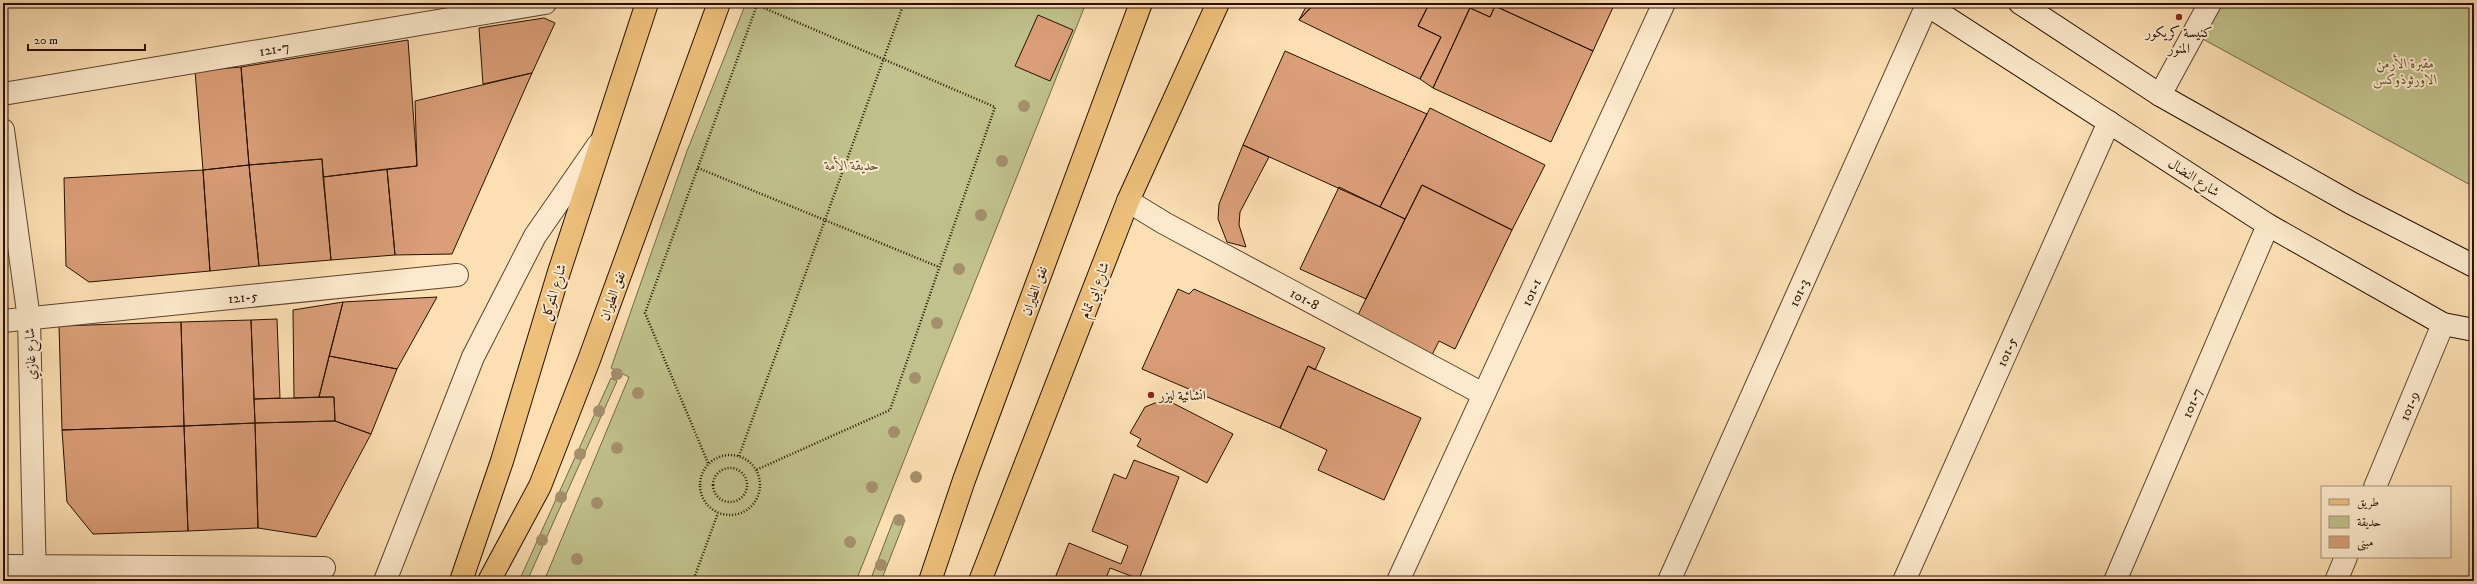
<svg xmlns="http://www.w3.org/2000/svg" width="2477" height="584" viewBox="0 0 2477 584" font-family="'IM FELL DW Pica',Amiri,serif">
  <rect width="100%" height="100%" fill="#fcdfb3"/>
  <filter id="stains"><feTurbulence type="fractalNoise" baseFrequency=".005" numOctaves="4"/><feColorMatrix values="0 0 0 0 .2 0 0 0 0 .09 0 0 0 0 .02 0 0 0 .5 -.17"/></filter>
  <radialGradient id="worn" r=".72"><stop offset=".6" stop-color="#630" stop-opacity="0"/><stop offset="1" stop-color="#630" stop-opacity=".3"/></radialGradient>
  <path fill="#c0c18c" stroke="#746846" d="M 746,3 L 1086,3 L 856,581 L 544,581 L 629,377 L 611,368 L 687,151 Z
    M 2204,3 L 2474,3 L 2474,187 L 2188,31 Z
    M 611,378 L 617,381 L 527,581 L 519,581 Z
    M 895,516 L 905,520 L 881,581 L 870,581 Z"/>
  <path fill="#da9e78" stroke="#280f00" d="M 1308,3 L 1315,3 L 1299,20 Z
    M 1315,3 L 1421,3 L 1428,6 L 1418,26 L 1441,37 L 1420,79 L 1299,20 Z
    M 1421,3 L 1472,3 L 1433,88 L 1420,79 L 1441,37 L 1418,26 L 1428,6 Z
    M 1472,3 L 1615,3 L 1593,51 L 1495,6 L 1490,17 L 1470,8 Z
    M 1495,6 L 1593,51 L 1551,142 L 1433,88 L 1470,8 L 1490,17 Z
    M 1038,15 L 1073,30 L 1050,81 L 1015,66 Z
    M 544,18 L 555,23 L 532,73 L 483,84 L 479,28 Z
    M 408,40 L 417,166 L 323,177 L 322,159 L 249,165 L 241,67 Z
    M 1285,51 L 1427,114 L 1380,207 L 1243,145 Z
    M 241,67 L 249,165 L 203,170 L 195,71 Z
    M 532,73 L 452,254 L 395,255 L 387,169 L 417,166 L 415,101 Z
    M 1430,108 L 1545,165 L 1512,230 L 1422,185 L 1405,219 L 1380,207 Z
    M 1243,145 L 1269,157 L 1240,212 L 1239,225 L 1246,247 L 1227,242 L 1218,219 L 1219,204 Z
    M 322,159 L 331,260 L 259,266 L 249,165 Z
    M 249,165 L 259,266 L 210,271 L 203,170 Z
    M 387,169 L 395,255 L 331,260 L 323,177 Z
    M 203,170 L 210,271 L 89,282 L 66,266 L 64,178 Z
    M 1422,185 L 1512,230 L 1455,349 L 1439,341 L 1431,357 L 1356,319 Z
    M 1339,187 L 1405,219 L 1366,299 L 1300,269 Z
    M 1178,289 L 1189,294 L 1194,289 L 1325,348 L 1315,370 L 1308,366 L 1280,428 L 1142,369 Z
    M 437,297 L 397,369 L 329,356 L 343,302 Z
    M 343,302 L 319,397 L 294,398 L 293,310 Z
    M 277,319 L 280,398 L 254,399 L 251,320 Z
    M 251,320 L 255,423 L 184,426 L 181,322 Z
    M 181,322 L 184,426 L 62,430 L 59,326 Z
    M 329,356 L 397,369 L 371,434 L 335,421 L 334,397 L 319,397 Z
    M 1308,366 L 1421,418 L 1384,500 L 1318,470 L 1327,450 L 1280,428 Z
    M 334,397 L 335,421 L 255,423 L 254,399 Z
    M 1165,399 L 1233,434 L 1207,483 L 1137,446 L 1141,439 L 1130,433 L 1145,407 Z
    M 335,421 L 371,434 L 316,537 L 258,528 L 255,423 Z
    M 255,423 L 258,528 L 188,531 L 184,426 Z
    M 184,426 L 188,531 L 93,534 L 67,502 L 62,430 Z
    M 1134,460 L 1179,477 L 1139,579 L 1110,568 L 1105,581 L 1062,581 L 1055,578 L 1069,543 L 1121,564 L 1128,546 L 1092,531 L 1114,474 L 1126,479 Z
    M 92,575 L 239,581 L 89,581 Z"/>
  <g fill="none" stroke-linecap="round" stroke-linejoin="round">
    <g stroke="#5d432d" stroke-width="24">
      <path id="lane" d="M 2160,95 L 2210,3
        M 385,581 L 473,357 L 535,236 L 598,145"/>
    </g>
    <g stroke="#5d432d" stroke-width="24">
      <g id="street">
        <path id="s1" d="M 3,94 L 545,3"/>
        <path d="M 3,130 L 29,319 L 35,581"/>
        <path id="s2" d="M 1128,201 L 1164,223 L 1483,394"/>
        <path id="s3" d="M 3,321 L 457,275"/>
        <path id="s4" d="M 2375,487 L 2443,324"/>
        <path d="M 3,566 L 324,568"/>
        <path id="s5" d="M 1398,581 L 1664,3"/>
        <path id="s6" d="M 1669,581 L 1927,5"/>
        <path id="s7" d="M 1904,581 L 2109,122"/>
        <path id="s8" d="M 2115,581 L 2268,225"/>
        <path d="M 2336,581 L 2346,557"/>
      </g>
    </g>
    <g stroke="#280f00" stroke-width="24">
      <path id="secondary" d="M 1924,3 L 2268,225 L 2443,324 L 2474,330
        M 2020,3 L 2160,95 L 2351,203 L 2474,266"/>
    </g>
    <g stroke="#280f00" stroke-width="24">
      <path id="primary" d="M 461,581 L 502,461 L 559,272 L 647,3
        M 489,581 L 540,486 L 589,360 L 719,3
        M 930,581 L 964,480 L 1141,3
        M 980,581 L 1128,201 L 1218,3"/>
    </g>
    <path stroke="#280f00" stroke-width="2.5" stroke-dasharray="1 2" stroke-linecap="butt" d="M 698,168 L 939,267
      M700 485a30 30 0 1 1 60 0a30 30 0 1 1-60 0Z
      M 739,456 L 904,3
      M 708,463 L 645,313 L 757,5 L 995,107 L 890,410 L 756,470
      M713 485a17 17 0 1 1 34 0a17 17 0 1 1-34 0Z
      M 693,581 L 718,513"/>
    <use href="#lane" stroke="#fdeace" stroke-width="22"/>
    <use href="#street" stroke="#fdeace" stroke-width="22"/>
    <use href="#secondary" stroke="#fdeace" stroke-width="22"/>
    <use href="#primary" stroke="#eec07a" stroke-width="22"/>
  </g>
  <g fill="#a58f6c">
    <circle cx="1024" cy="106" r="6"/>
    <circle cx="1002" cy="161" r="6"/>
    <circle cx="981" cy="215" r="6"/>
    <circle cx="959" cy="269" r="6"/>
    <circle cx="937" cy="323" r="6"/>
    <circle cx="617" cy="374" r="6"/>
    <circle cx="915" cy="378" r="6"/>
    <circle cx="638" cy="393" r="6"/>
    <circle cx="599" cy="411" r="6"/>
    <circle cx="894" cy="432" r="6"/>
    <circle cx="617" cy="448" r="6"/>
    <circle cx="580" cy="454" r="6"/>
    <circle cx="916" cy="477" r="6"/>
    <circle cx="872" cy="487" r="6"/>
    <circle cx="561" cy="497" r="6"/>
    <circle cx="597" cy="503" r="6"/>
    <circle cx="899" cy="520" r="6"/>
    <circle cx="542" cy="540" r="6"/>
    <circle cx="850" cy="542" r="6"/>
    <circle cx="577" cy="559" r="6"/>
    <circle cx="881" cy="565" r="6"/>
  </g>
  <g fill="#8f2418" stroke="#fdeace" stroke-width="1.5">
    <circle cx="2179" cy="17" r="4"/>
    <circle cx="1151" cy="395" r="4"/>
  </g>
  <g text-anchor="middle" stroke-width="4" stroke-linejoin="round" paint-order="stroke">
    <g font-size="14" fill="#280f00" stroke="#fdeace">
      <text x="2179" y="37">كنيسة كريكور<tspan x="2179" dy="16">المنور</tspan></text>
      <text x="1159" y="400" text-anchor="start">انشائية ليزر</text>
    </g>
    <g font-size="14" fill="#280f00" stroke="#fdeace">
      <text dy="5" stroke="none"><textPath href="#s1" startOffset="275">121-7</textPath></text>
      <text transform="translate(2194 177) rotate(33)" y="5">شارع النضال</text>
      <text transform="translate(1094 290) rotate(-69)" y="5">شارع ابي تمام</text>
      <text transform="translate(1034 291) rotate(-70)" y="5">نفق الطيران</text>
      <text transform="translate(553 292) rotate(-73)" y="5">شارع المتوكل</text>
      <text dy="5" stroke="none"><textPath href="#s5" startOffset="318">101-1</textPath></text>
      <text dy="5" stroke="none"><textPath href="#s6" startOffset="316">101-3</textPath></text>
      <text transform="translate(612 296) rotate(-70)" y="5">نفق الطيران</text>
      <text dy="5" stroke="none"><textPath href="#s3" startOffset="241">121-5</textPath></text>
      <text dy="5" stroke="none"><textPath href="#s2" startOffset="202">101-8</textPath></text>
      <text dy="5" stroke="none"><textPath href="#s7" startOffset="251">101-5</textPath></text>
      <text transform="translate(30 354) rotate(-92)" y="5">شارع غازي</text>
      <text dy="5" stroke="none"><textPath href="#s8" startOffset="194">101-7</textPath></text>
      <text dy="5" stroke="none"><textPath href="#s4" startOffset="88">101-9</textPath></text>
    </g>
    <g font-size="14" font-style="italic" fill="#5d4d31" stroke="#fdeace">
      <text x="2405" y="68">مقبرة الأرمن<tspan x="2405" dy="16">الاورثوذوكس</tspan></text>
      <text x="852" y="170">حديقة الأمة</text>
    </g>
  </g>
  <rect width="2477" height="584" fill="none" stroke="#fcdfb3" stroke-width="16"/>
  <rect x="4" y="4" width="2469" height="576" fill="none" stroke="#280f00" stroke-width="2"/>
  <rect x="8" y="8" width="2461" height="568" fill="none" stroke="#280f00"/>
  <rect x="2321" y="486" width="130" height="72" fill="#fdeace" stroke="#a8927c"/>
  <rect x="2329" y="499" width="20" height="6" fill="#eec07a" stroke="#a8927c"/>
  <text x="2357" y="506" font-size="12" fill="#280f00">طريق</text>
  <rect x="2329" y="516" width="20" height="12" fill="#c0c18c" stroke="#a8927c"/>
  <text x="2357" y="526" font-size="12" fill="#280f00">حديقة</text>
  <rect x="2329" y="536" width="20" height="12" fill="#da9e78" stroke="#a8927c"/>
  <text x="2357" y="546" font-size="12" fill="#280f00">مبنى</text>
  <path d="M28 44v6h117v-6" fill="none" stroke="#280f00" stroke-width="2"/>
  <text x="34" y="44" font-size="12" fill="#280f00" stroke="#fdeace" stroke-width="3" paint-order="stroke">20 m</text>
  <rect width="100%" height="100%" filter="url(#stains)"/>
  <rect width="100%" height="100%" fill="url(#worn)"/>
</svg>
